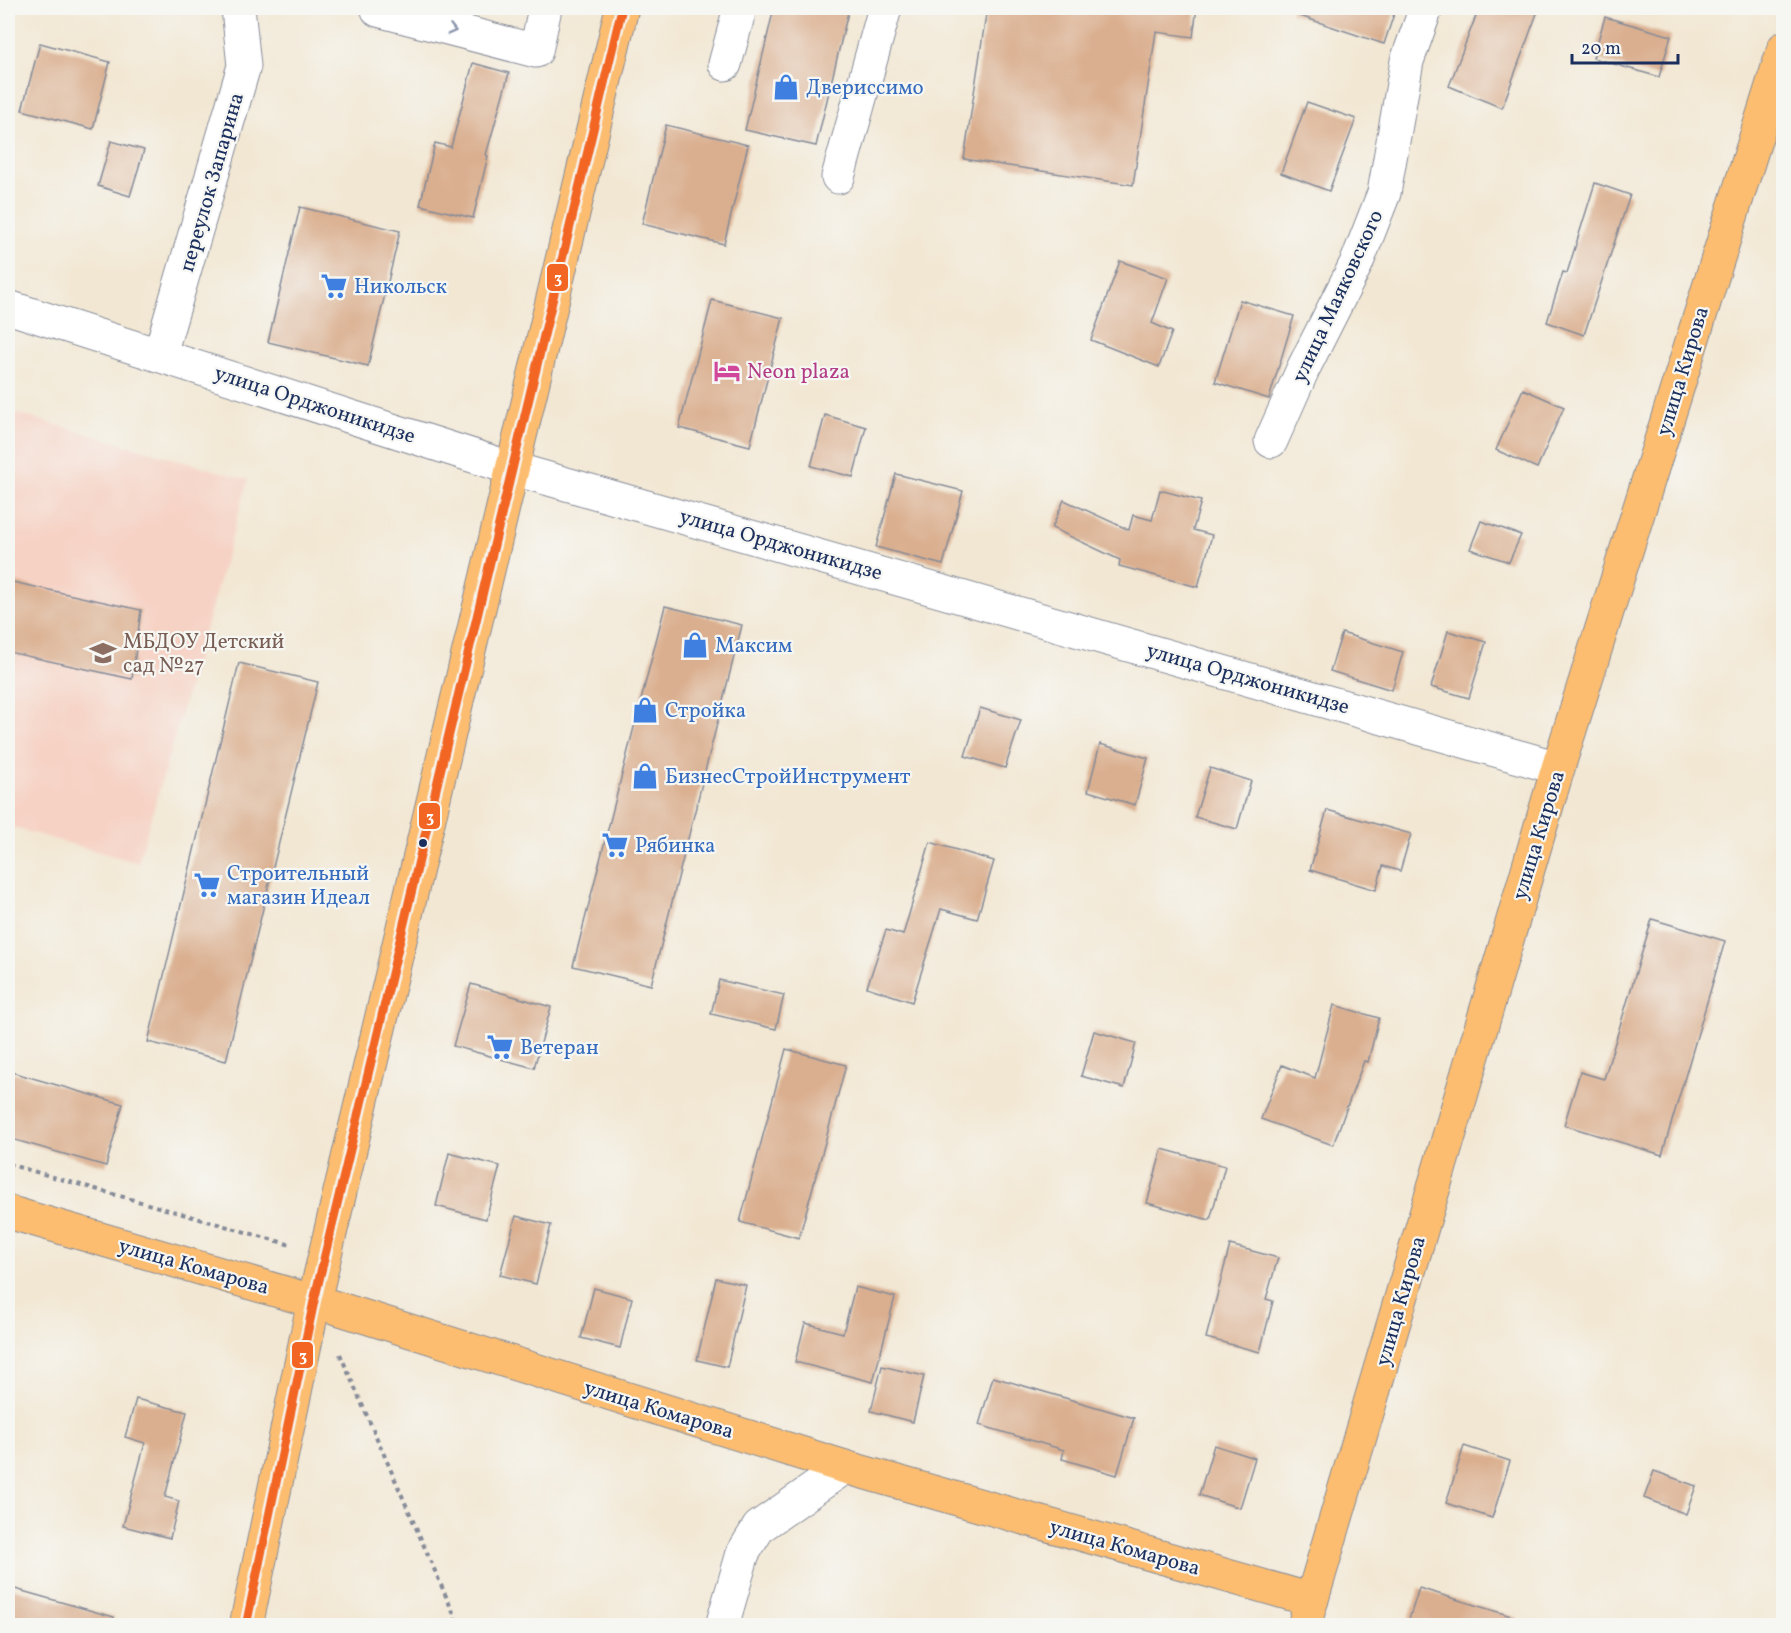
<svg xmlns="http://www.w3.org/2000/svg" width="1791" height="1633" viewBox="0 0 1791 1633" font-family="Vollkorn,serif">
  <rect width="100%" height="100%" fill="#f6f6f2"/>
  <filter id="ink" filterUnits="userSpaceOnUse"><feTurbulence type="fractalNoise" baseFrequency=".0167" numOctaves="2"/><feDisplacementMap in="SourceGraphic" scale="12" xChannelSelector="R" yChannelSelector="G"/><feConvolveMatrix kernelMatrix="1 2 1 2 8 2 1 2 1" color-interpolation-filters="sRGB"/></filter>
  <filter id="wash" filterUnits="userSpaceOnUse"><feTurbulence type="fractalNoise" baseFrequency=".008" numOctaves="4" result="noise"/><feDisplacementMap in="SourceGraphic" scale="24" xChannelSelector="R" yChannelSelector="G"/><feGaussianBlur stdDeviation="1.35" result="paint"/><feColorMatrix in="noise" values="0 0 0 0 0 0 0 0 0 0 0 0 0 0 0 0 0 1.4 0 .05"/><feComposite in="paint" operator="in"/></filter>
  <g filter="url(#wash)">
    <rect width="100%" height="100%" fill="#f2e7d3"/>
    <path fill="#f6d2c4" d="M 8,411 L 248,480 L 138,863 L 8,826 Z"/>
    <g id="blocks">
      <path fill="#daaf8f" d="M 774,8 L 849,8 L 816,146 L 745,130 Z
        M 987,8 L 1197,8 L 1193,37 L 1156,32 L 1133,185 L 964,159 Z
        M 1291,8 L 1396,8 L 1384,44 L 1291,13 Z
        M 1479,8 L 1539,8 L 1502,108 L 1449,86 Z
        M 1605,17 L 1671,36 L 1659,77 L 1593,58 Z
        M 40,43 L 110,62 L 93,129 L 22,110 Z
        M 473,63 L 509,73 L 486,155 L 488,156 L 473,218 L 420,205 L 435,143 L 451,147 Z
        M 1307,102 L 1356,119 L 1329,191 L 1281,173 Z
        M 666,125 L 748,145 L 724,244 L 642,224 Z
        M 111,141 L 144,150 L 130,196 L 98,186 Z
        M 1595,183 L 1630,195 L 1584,335 L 1547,322 L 1563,272 L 1567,273 Z
        M 300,207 L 400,231 L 368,366 L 268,342 Z
        M 1120,261 L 1168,278 L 1152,323 L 1172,332 L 1159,367 L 1091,340 Z
        M 712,300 L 783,318 L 750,446 L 679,428 Z
        M 1240,300 L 1294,316 L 1269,399 L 1215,382 Z
        M 1523,389 L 1564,407 L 1537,468 L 1496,450 Z
        M 825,415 L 866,427 L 853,477 L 811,466 Z
        M 896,474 L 963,491 L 943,565 L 876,547 Z
        M 1160,490 L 1201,501 L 1193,530 L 1212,535 L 1198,587 L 1119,566 L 1120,560 L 1052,528 L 1064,500 L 1129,530 L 1133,515 L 1152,520 Z
        M 1481,521 L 1521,535 L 1509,562 L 1470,549 Z
        M 8,581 L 141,610 L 132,679 L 8,652 Z
        M 665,606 L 742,625 L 651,985 L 573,966 Z
        M 1448,631 L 1486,642 L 1469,698 L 1431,687 Z
        M 1342,633 L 1403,652 L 1392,690 L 1330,671 Z
        M 239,663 L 318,682 L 226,1061 L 148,1042 Z
        M 980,708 L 1021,720 L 1005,768 L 965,756 Z
        M 1100,744 L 1148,758 L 1135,805 L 1088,791 Z
        M 1210,768 L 1251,781 L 1237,829 L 1195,817 Z
        M 1327,810 L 1411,834 L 1400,871 L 1383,866 L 1376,890 L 1310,870 Z
        M 930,842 L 994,861 L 977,919 L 941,909 L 912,1002 L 867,987 L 886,930 L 903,935 Z
        M 1652,919 L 1725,941 L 1662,1155 L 1564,1125 L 1580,1072 L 1604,1079 Z
        M 719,980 L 784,995 L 776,1029 L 711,1014 Z
        M 471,984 L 551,1007 L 534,1068 L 453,1046 Z
        M 1334,1005 L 1379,1018 L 1368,1062 L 1364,1061 L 1333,1145 L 1261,1119 L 1282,1065 L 1315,1078 Z
        M 1094,1031 L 1136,1043 L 1124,1088 L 1081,1076 Z
        M 786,1049 L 846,1065 L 799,1238 L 740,1222 Z
        M 8,1071 L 123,1104 L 106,1166 L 8,1138 Z
        M 1162,1149 L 1225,1166 L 1210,1220 L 1147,1203 Z
        M 449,1153 L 500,1166 L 486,1219 L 436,1206 Z
        M 516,1216 L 551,1225 L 536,1284 L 500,1275 Z
        M 1230,1245 L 1278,1258 L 1266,1299 L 1273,1301 L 1260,1352 L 1206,1338 Z
        M 716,1278 L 746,1285 L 727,1367 L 697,1360 Z
        M 855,1287 L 895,1297 L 873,1382 L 795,1362 L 805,1323 L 843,1333 Z
        M 594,1288 L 632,1298 L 620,1348 L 581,1338 Z
        M 882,1366 L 924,1376 L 913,1422 L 871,1411 Z
        M 993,1377 L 1134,1418 L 1117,1475 L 1062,1459 L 1064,1450 L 979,1425 Z
        M 136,1399 L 187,1412 L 165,1497 L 179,1501 L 170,1538 L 123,1526 L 145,1443 L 125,1437 Z
        M 1214,1445 L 1255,1458 L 1240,1508 L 1199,1495 Z
        M 1464,1446 L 1510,1461 L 1492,1518 L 1446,1503 Z
        M 1654,1471 L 1696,1486 L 1686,1514 L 1644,1498 Z
        M 8,1587 L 114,1617 L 113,1626 L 8,1626 Z
        M 1419,1588 L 1518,1618 L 1517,1626 L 1407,1626 Z"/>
    </g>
  </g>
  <g filter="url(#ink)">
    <use href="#blocks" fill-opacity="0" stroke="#868b98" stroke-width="1.5"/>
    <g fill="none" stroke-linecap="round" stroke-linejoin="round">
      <g stroke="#868b98" stroke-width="35">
        <path id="minor" d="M 379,8 L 378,10 L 536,51 L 545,8
          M 725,64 L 740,8
          M 838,177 L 885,8
          M 8,307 L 514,469 L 1558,768
          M 160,354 L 244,66 L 238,8
          M 1271,441 L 1303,369 L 1357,262 L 1384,193 L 1407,61 L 1426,8
          M 722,1626 L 743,1553 L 759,1527 L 845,1467"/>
      </g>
      <g stroke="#868b98" stroke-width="35">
        <path id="major" d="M 246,1626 L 314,1301"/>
      </g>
      <g stroke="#868b98" stroke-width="35">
        <path id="highway" d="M 8,1212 L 340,1309 L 845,1467 L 1312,1600
          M 314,1301 L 622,8
          M 1304,1626 L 1558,768 L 1784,48"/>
      </g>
      <path stroke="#868b98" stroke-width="4" stroke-dasharray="4.5 4.5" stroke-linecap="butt" d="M 8,1164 L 291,1245
        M 340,1354 L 459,1626"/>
      <use href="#minor" stroke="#fff" stroke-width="33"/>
      <use href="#major" stroke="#fcbd6f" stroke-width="33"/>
      <use href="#highway" stroke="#fcbd6f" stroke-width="33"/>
      <g stroke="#f6f6f2" stroke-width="14">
        <path id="bus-1" d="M 246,1626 L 314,1301 L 622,8"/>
      </g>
      <use href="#bus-1" stroke="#f26522" stroke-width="9"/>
    </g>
    <defs><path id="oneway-chevron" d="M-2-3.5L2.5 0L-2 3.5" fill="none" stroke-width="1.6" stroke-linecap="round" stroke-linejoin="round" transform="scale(1.5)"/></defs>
    <use stroke="#8d97ae" href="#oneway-chevron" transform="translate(452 30) rotate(15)"/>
  </g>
  <defs>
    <g id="shop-bare" transform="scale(2.07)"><path d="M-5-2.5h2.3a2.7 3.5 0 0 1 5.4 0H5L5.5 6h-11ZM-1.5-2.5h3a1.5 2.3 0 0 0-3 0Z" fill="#3f7fe0" stroke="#f6f6f2" stroke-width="2.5" paint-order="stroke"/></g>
    <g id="supermarket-bare" transform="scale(2.07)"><path d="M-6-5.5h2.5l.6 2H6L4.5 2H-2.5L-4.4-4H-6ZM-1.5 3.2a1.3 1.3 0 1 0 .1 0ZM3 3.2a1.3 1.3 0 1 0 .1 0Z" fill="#3f7fe0" stroke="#f6f6f2" stroke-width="2.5" paint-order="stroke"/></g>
    <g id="hotel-bare" transform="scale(2.07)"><path d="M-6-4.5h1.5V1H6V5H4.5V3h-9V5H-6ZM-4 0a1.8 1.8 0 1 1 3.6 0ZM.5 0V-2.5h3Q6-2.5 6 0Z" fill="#d1479c" stroke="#f6f6f2" stroke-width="2.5" paint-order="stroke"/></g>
    <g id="school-bare" transform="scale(2.07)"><path d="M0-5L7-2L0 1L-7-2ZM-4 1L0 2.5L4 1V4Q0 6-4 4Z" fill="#8d6e63" stroke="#f6f6f2" stroke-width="2.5" paint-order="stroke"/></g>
  </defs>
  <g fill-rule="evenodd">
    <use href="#shop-bare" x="786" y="87"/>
    <use href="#supermarket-bare" x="334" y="286"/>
    <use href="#hotel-bare" x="727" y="371"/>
    <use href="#shop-bare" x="695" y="645"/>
    <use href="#school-bare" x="103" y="653"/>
    <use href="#shop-bare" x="645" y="710"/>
    <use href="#shop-bare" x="645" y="776"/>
    <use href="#supermarket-bare" x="615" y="845"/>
    <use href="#supermarket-bare" x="207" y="885"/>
    <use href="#supermarket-bare" x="500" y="1047"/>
  </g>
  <circle fill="#1b2f5e" stroke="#f6f6f2" stroke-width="2" cx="423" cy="843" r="5"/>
  <g text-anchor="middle" stroke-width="4.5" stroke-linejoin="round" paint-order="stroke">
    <g font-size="21" fill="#366cbe" stroke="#f6f6f2" text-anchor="start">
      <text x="806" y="94">Двериссимо</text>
      <text x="354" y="293">Никольск</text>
      <text x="715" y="652">Максим</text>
      <text x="665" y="717">Стройка</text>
      <text x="665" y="783">БизнесСтройИнструмент</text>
      <text x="635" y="852">Рябинка</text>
      <text x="227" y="880">Строительный<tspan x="227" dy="24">магазин Идеал</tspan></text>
      <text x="520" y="1054">Ветеран</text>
    </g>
    <g font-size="21" fill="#1b2f5e" stroke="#f6f6f2">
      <text transform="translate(211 182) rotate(-74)" y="7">переулок Запарина</text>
      <text transform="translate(1337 296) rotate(-65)" y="7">улица Маяковского</text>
      <text transform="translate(1682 371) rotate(-73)" y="7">улица Кирова</text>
      <text transform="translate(315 404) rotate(18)" y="7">улица Орджоникидзе</text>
      <text transform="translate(781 544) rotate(16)" y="7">улица Орджоникидзе</text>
      <text transform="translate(1248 678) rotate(16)" y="7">улица Орджоникидзе</text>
      <text transform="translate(1538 835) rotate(-73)" y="7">улица Кирова</text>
      <text transform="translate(194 1266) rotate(16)" y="7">улица Комарова</text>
      <text transform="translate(1400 1301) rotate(-74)" y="7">улица Кирова</text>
      <text transform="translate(659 1409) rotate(17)" y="7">улица Комарова</text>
      <text transform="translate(1125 1547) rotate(16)" y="7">улица Комарова</text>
    </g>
    <g font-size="21" fill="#b23c85" stroke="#f6f6f2" text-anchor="start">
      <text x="747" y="378">Neon plaza</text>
    </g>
    <g font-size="21" fill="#785e54" stroke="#f6f6f2" text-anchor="start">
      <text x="123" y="648">МБДОУ Детский<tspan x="123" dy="24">сад №27</tspan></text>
    </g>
  </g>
  <g stroke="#f6f6f2" stroke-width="2">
    <rect x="546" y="263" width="23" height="29" rx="6" fill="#f26522"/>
    <rect x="418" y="802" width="23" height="28" rx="6" fill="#f26522"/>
    <rect x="291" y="1341" width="23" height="28" rx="6" fill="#f26522"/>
  </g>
  <g font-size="16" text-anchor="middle" font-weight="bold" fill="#fff">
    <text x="558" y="283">3</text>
    <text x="430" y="822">3</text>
    <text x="303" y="1361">3</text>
  </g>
  <rect width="1791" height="1633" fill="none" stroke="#f6f6f2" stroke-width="30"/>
  <path d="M1572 54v9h106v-9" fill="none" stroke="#1b2f5e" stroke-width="3"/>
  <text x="1581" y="54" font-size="18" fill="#1b2f5e" stroke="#f6f6f2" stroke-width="4.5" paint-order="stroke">20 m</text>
</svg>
